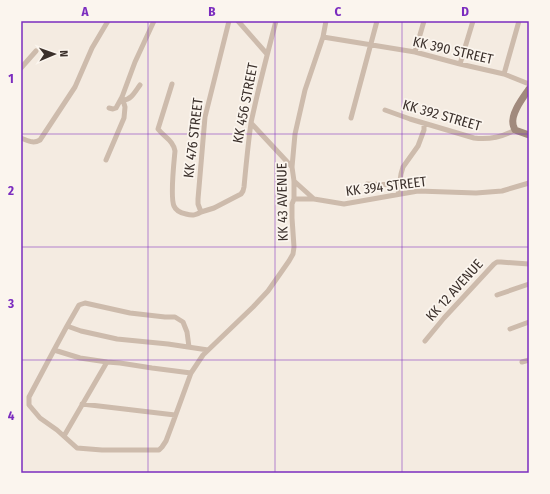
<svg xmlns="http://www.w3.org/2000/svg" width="550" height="494" viewBox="0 0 550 494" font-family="'Fira Sans Condensed',sans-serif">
  <rect width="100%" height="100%" fill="#f4ebe1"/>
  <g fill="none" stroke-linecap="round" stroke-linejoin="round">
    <path stroke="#cdbbac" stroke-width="5" d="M 229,21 L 205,117 L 198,199 L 198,204 L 201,212 L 214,208 L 241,194 L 243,191 L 244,187 C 246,166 248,144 251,123 C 258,89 267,55 276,21
      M 238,21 L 267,54
      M 323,37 L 415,52 L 460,64 L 504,74 L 529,84
      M 415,52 L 424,21
      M 460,64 L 473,21
      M 21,68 L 36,51
      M 504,74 L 519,21
      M 172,84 L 158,129 C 165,138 173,140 175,151 C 174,162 170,197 174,206 C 176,211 181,213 186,214 C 193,216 196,215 201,212
      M 123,100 C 131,100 135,92 140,85
      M 109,108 L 113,109 L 116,108 L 122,97 L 135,62 L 154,21
      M 385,110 L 410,119 L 474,138 C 489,140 502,137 515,130
      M 351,118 L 377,21
      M 251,123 L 292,167
      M 21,138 C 29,141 33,144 40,140 L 75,87 L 92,48 L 108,21
      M 106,160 L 124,118 L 125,107 L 122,97
      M 294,181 L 314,199
      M 367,184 L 399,185
      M 398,194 L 401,174 L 403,167 L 418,146 L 424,130 L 424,123
      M 294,199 L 314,199 L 344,204 L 418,191 L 476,193 L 502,191 L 529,183
      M 497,295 L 529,284
      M 510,329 L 529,322
      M 425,341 L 444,318 L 494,264 L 497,262 L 501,262 L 529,264
      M 189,347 L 187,332 L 183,322 L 175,317 L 165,317 L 130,313 L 85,303 L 79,305 L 67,326 L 81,331 L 117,339 L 168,344 L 208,350
      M 54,350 L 67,326
      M 107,362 L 80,358 L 54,350 L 29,397 L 29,405 L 40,418 L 57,430 L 77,448 L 102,450 L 159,450 L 162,447 L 166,441 L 172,425 L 191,373
      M 522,362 L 529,360
      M 82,404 L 175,415
      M 64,436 L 107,362 L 120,363 L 152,368 L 191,373 L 203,355 L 253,307 L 268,291 L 289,261 L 293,254 L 294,247 L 292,218 L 292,204 L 294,199 L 294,181 L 292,167 L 295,134 L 305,90 L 323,37 L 326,21"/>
    <path stroke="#a18a7d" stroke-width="7" d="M 529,89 C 523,98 511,113 513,124 C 513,125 515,130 515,130 L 529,135"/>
  </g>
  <path fill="none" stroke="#7b2cbf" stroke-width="1" stroke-opacity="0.55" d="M 148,21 L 148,473M 275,21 L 275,473M 402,21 L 402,473M 21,134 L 529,134M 21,247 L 529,247M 21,360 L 529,360"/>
  <g text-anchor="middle" stroke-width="3.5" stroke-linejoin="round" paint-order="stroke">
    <g font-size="14" fill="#3b302b" stroke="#fbf5ee">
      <text transform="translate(453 50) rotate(13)" y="5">KK 390 STREET</text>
      <text transform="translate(245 103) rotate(-79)" y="5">KK 456 STREET</text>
      <text transform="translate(442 115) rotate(16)" y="5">KK 392 STREET</text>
      <text transform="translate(193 138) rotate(-83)" y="5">KK 476 STREET</text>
      <text transform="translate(386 186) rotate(-7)" y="5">KK 394 STREET</text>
      <text transform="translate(282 202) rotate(-91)" y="5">KK 43 AVENUE</text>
      <text transform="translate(454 290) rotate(-48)" y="5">KK 12 AVENUE</text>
    </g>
  </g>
  <rect width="550" height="494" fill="none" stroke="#fbf5ee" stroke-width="44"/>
  <g transform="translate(54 54) rotate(88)" stroke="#fbf5ee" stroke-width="3" paint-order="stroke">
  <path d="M0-3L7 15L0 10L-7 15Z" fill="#3b302b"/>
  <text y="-6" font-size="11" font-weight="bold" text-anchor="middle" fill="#3b302b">N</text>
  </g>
  <rect x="22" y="22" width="506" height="450" fill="none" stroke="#7b2cbf" stroke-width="1.5"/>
  <g font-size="13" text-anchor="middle" font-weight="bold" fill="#7b2cbf">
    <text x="85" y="16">A</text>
    <text x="212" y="16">B</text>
    <text x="338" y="16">C</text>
    <text x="465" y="16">D</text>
    <text x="11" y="83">1</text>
    <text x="11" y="195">2</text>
    <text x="11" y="308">3</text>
    <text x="11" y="420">4</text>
  </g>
</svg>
